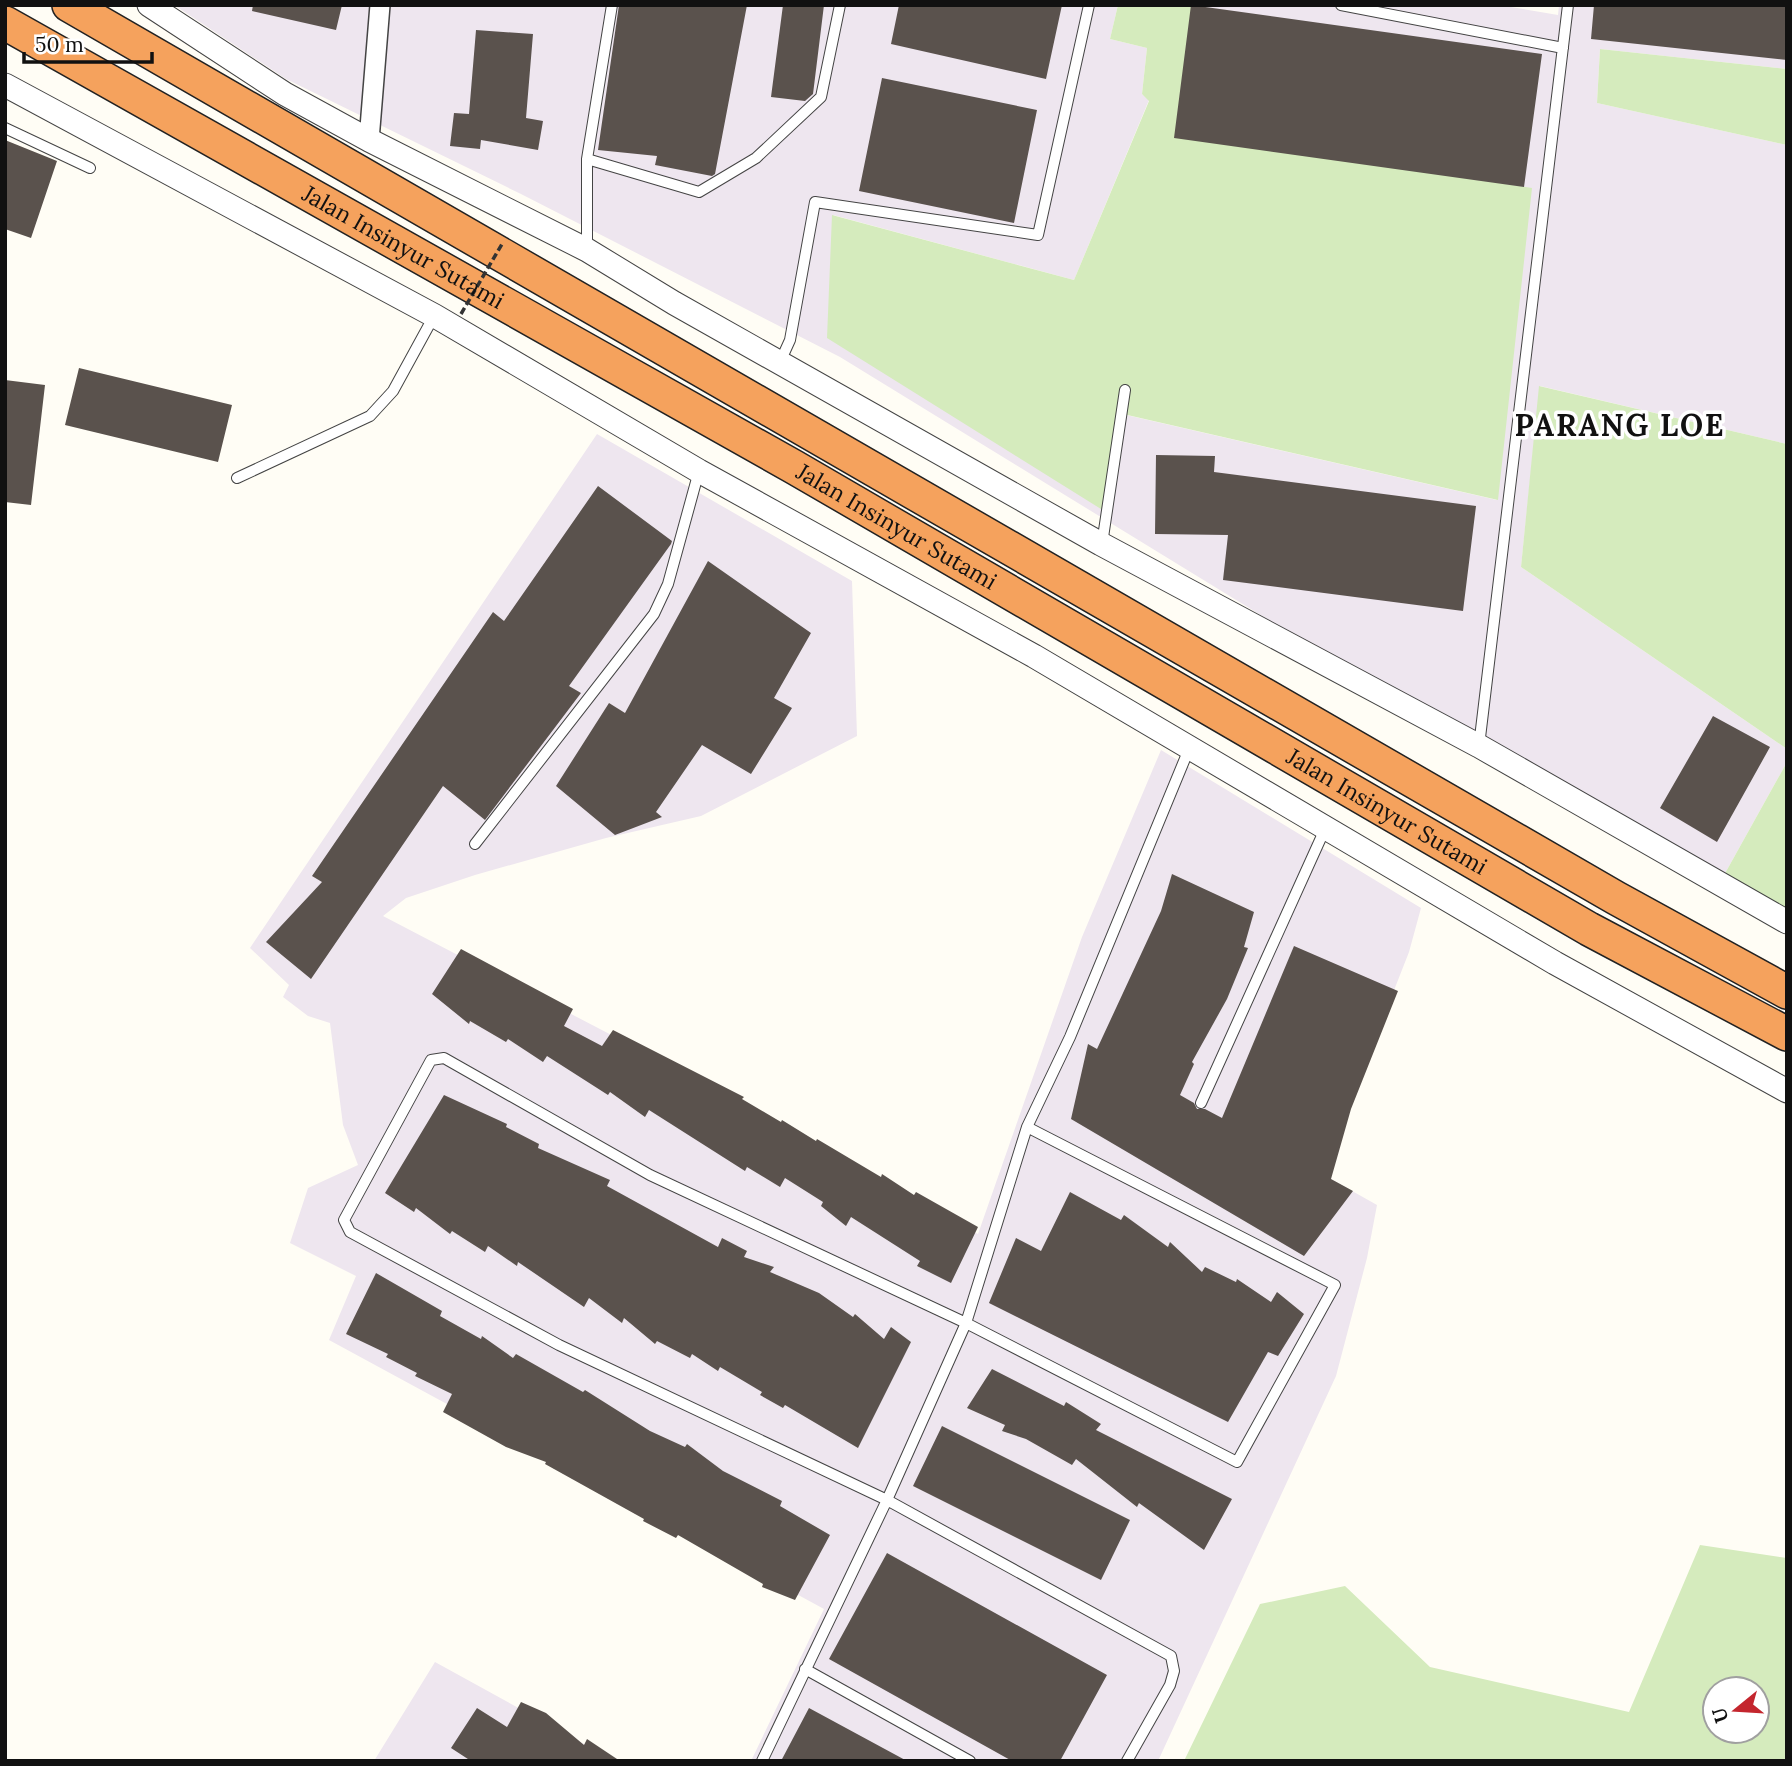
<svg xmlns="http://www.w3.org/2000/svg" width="1792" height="1766" viewBox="0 0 1792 1766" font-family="Lora,serif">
  <rect width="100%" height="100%" fill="#fffdf5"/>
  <path fill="#eee6ef" d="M 174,5 L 1118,5 L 1110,39 L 1147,48 L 1142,94 L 1149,100 L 1074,280 L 833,215 L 1122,414 L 1497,500 L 1176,135 L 1196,5 L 1499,5 L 1558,15 L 1559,5 L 1787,5 L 1787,69 L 1600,49 L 1597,103 L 1787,145 L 1787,444 L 1540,386 L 1521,567 L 1787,749 L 1787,762 L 1723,877 L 1298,638 L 840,357 L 521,194 L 286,79 Z
    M 597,434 L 852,581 L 857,736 L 701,816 L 606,838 L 475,875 L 406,898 L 383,916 L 669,1065 L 978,1234 L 1082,937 L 1161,750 L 1421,908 L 1409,952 L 1322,1174 L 1377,1205 L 1367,1258 L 1336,1376 L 1158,1761 L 751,1761 L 824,1609 L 329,1340 L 356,1276 L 290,1243 L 308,1188 L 358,1165 L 343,1125 L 330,1023 L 308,1016 L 283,997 L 289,985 L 250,948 Z
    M 435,1662 L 615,1761 L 374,1761 Z"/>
  <path fill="#d5ebbd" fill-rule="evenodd" d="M 1118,5 L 1196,5 L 1176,135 L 1532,188 L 1498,500 L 1123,414 L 1109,514 L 827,338 L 832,215 L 1074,280 L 1149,101 L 1142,94 L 1147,48 L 1110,39 Z
    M 1600,49 L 1787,69 L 1787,145 L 1597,103 Z
    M 1539,386 L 1787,444 L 1787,749 L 1521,567 Z
    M 1787,762 L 1787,912 L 1723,877 Z
    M 1700,1545 L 1787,1558 L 1787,1761 L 1184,1761 L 1260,1604 L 1345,1586 L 1430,1667 L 1629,1712 ZM 1757,1689 L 1757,1731 L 1715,1731 L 1715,1689 Z"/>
  <path fill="#5a524d" d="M 253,5 L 342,5 L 336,30 L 252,11 Z
    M 619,5 L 747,5 L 715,174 L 712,176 L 655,165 L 657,156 L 598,150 Z
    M 783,5 L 824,5 L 813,94 L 805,101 L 771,97 Z
    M 899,5 L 1062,5 L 1046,79 L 891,44 Z
    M 1191,5 L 1542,54 L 1524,187 L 1174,138 Z
    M 1594,5 L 1787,5 L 1787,60 L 1591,39 Z
    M 476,30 L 533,34 L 526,118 L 543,121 L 538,150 L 481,140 L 480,149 L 450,146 L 454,113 L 469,114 Z
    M 882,78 L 1037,110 L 1014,223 L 859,191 Z
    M 5,140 L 57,161 L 31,238 L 5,229 Z
    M 79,368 L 232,405 L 218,462 L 65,425 Z
    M 5,380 L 45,385 L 31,505 L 5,502 Z
    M 1156,455 L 1215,456 L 1214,472 L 1476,506 L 1463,611 L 1223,580 L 1228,535 L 1155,534 Z
    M 598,486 L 672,541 L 671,544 L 569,686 L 581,693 L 485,820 L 443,786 L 311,979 L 266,942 L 322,882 L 312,876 L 493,612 L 504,621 Z
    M 708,561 L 811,633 L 774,698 L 792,708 L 751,774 L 702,745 L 656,812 L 662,817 L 615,835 L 556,786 L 609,703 L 625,713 Z
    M 1713,716 L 1770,747 L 1717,842 L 1660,808 Z
    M 1172,874 L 1254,912 L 1244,947 L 1248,948 L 1227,999 L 1192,1062 L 1194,1064 L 1180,1095 L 1194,1103 L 1197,1109 L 1205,1109 L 1222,1118 L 1294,946 L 1398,991 L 1351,1109 L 1331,1179 L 1353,1191 L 1304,1256 L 1071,1119 L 1088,1044 L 1097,1049 L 1161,911 Z
    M 461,949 L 573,1009 L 564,1026 L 602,1046 L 613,1030 L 744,1097 L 742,1099 L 781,1122 L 782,1120 L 816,1141 L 817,1139 L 881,1177 L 882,1174 L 914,1195 L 916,1192 L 978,1227 L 951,1283 L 917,1266 L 920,1261 L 851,1217 L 846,1226 L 821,1206 L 823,1202 L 785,1178 L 780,1187 L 747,1167 L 745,1171 L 649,1110 L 645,1117 L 610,1092 L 608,1095 L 547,1056 L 543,1062 L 508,1039 L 506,1042 L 470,1021 L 469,1024 L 432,994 Z
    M 444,1095 L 507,1124 L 506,1127 L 539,1144 L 538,1148 L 610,1180 L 607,1186 L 718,1247 L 722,1238 L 747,1251 L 744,1257 L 774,1267 L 770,1272 L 819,1293 L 853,1317 L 855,1314 L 884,1339 L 891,1327 L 911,1342 L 858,1448 L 785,1405 L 783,1408 L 760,1395 L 762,1392 L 720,1367 L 718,1371 L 692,1354 L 690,1358 L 657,1341 L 655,1344 L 624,1318 L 622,1323 L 589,1298 L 584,1307 L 518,1262 L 517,1266 L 488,1246 L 485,1252 L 452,1231 L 450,1234 L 416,1208 L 414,1212 L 385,1193 Z
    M 1070,1192 L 1121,1220 L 1124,1215 L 1168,1247 L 1170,1242 L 1202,1272 L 1205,1267 L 1236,1282 L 1237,1279 L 1271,1302 L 1277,1292 L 1304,1314 L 1278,1356 L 1268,1352 L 1228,1422 L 989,1303 L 1016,1238 L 1041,1251 Z
    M 376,1273 L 442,1311 L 440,1316 L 481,1339 L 482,1336 L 513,1358 L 516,1354 L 583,1392 L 585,1390 L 650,1431 L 685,1447 L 687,1444 L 723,1471 L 782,1501 L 780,1506 L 830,1535 L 795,1600 L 762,1587 L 763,1584 L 678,1535 L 676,1538 L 643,1521 L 644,1519 L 545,1464 L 546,1462 L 506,1447 L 443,1412 L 452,1394 L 415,1376 L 417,1373 L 386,1357 L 388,1354 L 346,1334 Z
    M 992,1369 L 1064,1406 L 1066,1402 L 1101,1424 L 1096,1430 L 1232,1499 L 1204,1550 L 1139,1503 L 1137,1507 L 1076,1459 L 1072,1465 L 1026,1439 L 1002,1431 L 1005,1425 L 967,1408 Z
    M 942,1426 L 1130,1520 L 1101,1580 L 913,1486 Z
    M 887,1553 L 1107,1675 L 1060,1761 L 1012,1761 L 829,1659 Z
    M 521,1702 L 546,1713 L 584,1745 L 587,1739 L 620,1761 L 471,1761 L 451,1748 L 477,1708 L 507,1727 Z
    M 809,1708 L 907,1761 L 781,1761 Z"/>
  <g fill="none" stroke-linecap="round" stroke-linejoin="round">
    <g stroke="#444" stroke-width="12">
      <path id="service" d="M 1341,5 L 1563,48
        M 5,128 L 90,168
        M 587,159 L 699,192 L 756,158 L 821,97 L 840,5
        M 587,250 L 587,159 L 612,5
        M 780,362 L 790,340 L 815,202 L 1038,235 L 1089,5
        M 237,478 L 370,416 L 393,391 L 434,316
        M 1102,544 L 1125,390
        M 1479,746 L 1568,5
        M 475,844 L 654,614 L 668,584 L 699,471
        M 1201,1103 L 1325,829
        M 1027,1127 L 1335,1285 L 1237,1462 L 966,1323 L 650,1175 L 444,1058 L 431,1060 L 344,1220 L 350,1232 L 559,1345 L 887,1500 L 1171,1656 L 1174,1671 L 1170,1685 L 1127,1761
        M 805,1669 L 970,1761
        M 762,1761 L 887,1500 L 966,1323 L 1027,1127 L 1070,1037 L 1189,749"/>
    </g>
    <g stroke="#444" stroke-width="22">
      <path id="minor" d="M 369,140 L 380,5"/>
    </g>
    <g stroke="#444" stroke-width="25">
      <path id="tertiary" d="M 149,5 L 285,94 L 369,140 L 587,250 L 674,303 L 1101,544 L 1479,746 L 1787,922
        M 5,85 L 435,316 L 699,471 L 1034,656 L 1555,963 L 1787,1091"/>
    </g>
    <g stroke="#222" stroke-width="36">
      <g id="motorway">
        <path d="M 69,5 L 1616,898 L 1787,992"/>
        <path id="s1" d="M 5,23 L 794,467 L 1589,929 L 1787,1034"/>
      </g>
    </g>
    <use href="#service" stroke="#fff" stroke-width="10"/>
    <use href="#minor" stroke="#fff" stroke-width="19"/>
    <use href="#tertiary" stroke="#fff" stroke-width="23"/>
    <use href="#motorway" stroke="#f5a25d" stroke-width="33"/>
    <path stroke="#333" stroke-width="3.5" stroke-dasharray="7 3.5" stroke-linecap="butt" d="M 461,314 L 502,244"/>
  </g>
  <g text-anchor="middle" stroke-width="7" stroke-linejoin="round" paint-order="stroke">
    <g font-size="23" fill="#111" stroke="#fff">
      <text dy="8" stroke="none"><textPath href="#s1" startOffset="457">Jalan Insinyur Sutami</textPath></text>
      <text dy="8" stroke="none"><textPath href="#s1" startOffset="1024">Jalan Insinyur Sutami</textPath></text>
      <text dy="8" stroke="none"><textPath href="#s1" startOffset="1591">Jalan Insinyur Sutami</textPath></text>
    </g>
    <g font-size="30" font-weight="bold" letter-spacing="2" fill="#111" stroke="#fff">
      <text x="1620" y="436">PARANG LOE</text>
    </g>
  </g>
  <rect width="1792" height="1766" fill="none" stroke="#111111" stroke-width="14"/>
  <g transform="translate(1736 1710) rotate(252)"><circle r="33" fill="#ffffff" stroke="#a0a0a0" stroke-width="2"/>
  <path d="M0-5L12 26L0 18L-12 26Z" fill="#c4262e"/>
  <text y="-10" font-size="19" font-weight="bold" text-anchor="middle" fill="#111111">U</text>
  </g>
  <path d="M24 52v10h128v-10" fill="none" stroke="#111111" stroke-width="3.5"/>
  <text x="35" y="52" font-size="21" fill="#111111" stroke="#ffffff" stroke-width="5" paint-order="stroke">50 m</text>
</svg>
